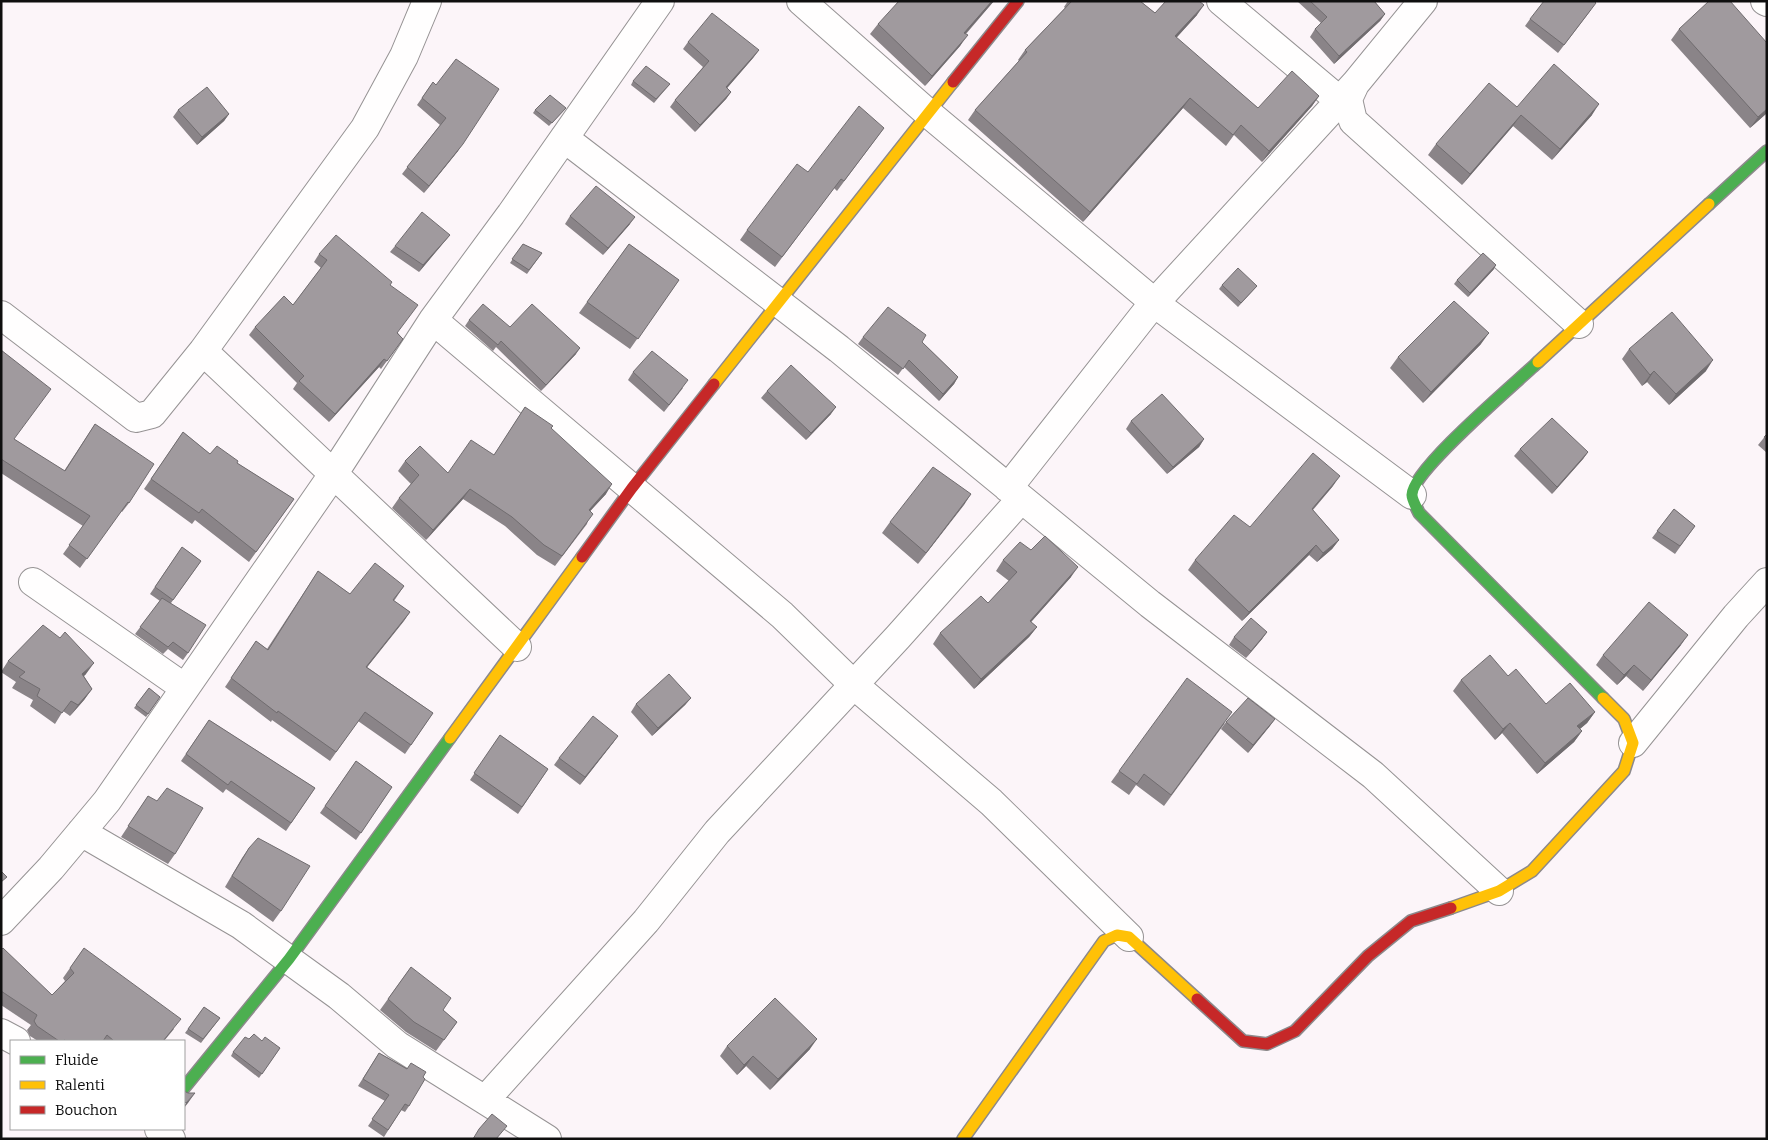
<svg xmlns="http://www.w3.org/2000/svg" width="1768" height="1140" viewBox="0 0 1768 1140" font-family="Bitter,serif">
  <rect width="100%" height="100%" fill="#fcf5f9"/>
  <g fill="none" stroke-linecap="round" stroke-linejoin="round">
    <g stroke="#969394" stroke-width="30">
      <path id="street" d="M 801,1 L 929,114 L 1161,308 L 1412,495
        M 1221,1 L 1340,101
        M 1423,1 L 1355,84 L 1348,99 L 1353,121 L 1579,324
        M 1765,1 L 1767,2
        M 564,138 L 839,349 L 1150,604 L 1373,775 L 1499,891
        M 1,315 L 136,418 L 152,414 L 203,351 L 365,128 L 404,56 L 427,1
        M 433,320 L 782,615 L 854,685 L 991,802 L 1129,937
        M 203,351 L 517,647
        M 1008,488 L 1148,310 L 1355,84
        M 33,582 L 185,688
        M 1633,743 L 1736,616 L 1767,582
        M 81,832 L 241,925 L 339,996 L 397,1045 L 547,1139
        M 1,921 L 51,868 L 107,801 L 334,473 L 433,320 L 511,214 L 660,1
        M 1,1033 L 16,1041
        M 486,1099 L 646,921 L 717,832 L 898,637 L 1021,499
        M 159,1129 L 171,1139"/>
    </g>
    <g stroke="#8c898b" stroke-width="14">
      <path id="fast" d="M 1709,204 L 1767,151
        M 1538,362 C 1517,382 1411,471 1412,495 C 1412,500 1417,508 1419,513 L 1603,698
        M 184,1088 L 289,959 L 450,738"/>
    </g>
    <g stroke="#8c898b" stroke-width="14">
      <path id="slow" d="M 1538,362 L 1709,204
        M 714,384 L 953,82
        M 450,738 L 582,557
        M 1451,908 L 1499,891 L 1532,871 L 1624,771 L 1633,743 L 1624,719 L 1603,698
        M 963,1139 L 1104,941 L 1117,935 L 1129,937 L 1197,999"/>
    </g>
    <g stroke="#8c898b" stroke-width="14">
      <path id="jam" d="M 953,82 L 1018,1
        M 582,557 L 632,488 L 714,384
        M 1197,999 L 1243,1041 L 1267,1044 L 1295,1031 L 1368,956 L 1411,921 L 1451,908"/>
    </g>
    <use href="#street" stroke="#fffefe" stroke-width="28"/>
    <use href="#fast" stroke="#4caf50" stroke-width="11"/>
    <use href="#slow" stroke="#ffc107" stroke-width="11"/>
    <use href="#jam" stroke="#c62828" stroke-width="11"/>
  </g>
  <path fill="#8a8488" d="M 994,1 L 966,34 L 960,46 L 925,86 L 870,34 L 878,24 Z
    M 1068,1 L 1140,1 L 1155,13 L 1197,15 L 1176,38 L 1258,108 L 1319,96 L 1312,106 L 1262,162 L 1234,135 L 1226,146 L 1183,108 L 1083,222 L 968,120 L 975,110 L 1019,61 L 1018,60 L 1025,50 L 1065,8 L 1064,7 Z
    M 1297,1 L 1374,1 L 1385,14 L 1380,21 L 1334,64 L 1310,37 L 1315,29 L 1321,23 Z
    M 1591,10 L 1558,53 L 1525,26 L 1530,19 Z
    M 1679,29 L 1767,43 L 1767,113 L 1750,128 L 1671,40 Z
    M 688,42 L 759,50 L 753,58 L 727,88 L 731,92 L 726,99 L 695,132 L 670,107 L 675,100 L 703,67 L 683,49 Z
    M 633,81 L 670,84 L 654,103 L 631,85 Z
    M 433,82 L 458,151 L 424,193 L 402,174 L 440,125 L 417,105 Z
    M 1517,107 L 1592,115 L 1552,160 L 1513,126 L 1462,185 L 1428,155 L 1436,144 Z
    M 566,108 L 549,126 L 533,113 L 535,110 Z
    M 178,110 L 229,114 L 224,121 L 197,145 L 173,117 Z
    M 884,128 L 837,191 L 834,188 L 775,267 L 740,240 L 747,230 L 808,172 Z
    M 570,216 L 630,224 L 603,255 L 565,224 Z
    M 450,235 L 445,241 L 419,272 L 390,252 L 395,246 Z
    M 523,244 L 542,253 L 527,274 L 510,263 Z
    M 629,244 L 679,280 L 630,349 L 579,313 Z
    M 319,254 L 390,285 L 398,333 L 403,339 L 381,369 L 379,367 L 329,422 L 293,389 L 297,383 L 249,335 L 255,327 L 293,305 L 321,268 L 314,262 Z
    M 1494,269 L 1468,297 L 1454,284 L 1457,280 Z
    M 1222,285 L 1257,286 L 1238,307 L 1219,289 Z
    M 469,320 L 510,327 L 576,354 L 541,391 L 496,347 L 493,351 L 465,326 Z
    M 863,337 L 922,342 L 958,377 L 954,384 L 939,401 L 904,367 L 898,375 L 858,344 Z
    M 1481,344 L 1423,403 L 1390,368 L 1398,357 Z
    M 1629,349 L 1706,371 L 1669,405 L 1647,382 L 1642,386 L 1622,359 Z
    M 1,350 L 14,439 L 64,471 L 95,424 L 129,503 L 122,512 L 121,511 L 80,568 L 63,554 L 83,526 L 1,473 Z
    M 633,372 L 683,388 L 664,412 L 628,380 Z
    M 767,391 L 831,414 L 806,440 L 761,398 Z
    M 525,407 L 551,428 L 606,494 L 590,511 L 587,524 L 555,566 L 537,555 L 505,526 L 463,499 L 426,540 L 392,508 L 399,498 L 411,484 L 398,471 L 405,461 L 448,473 L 494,455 Z
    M 1131,421 L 1204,439 L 1199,447 L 1167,474 L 1126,429 Z
    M 183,432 L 210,454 L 237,463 L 294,499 L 249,562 L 195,520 L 192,524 L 144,489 Z
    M 1767,434 L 1767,453 L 1758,445 Z
    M 1520,449 L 1588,452 L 1583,459 L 1552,494 L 1514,456 Z
    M 1333,486 L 1313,510 L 1339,540 L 1332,549 L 1317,562 L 1309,555 L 1242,621 L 1188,570 L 1195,560 L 1250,527 Z
    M 971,494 L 918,564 L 882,533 L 890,522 Z
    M 1674,509 L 1695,526 L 1675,554 L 1652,538 Z
    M 182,547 L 201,561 L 171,603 L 188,653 L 183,660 L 168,649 L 163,654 L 135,634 L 160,601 L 150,594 Z
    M 1031,550 L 1071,577 L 1031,622 L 1037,627 L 1029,637 L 974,689 L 933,644 L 940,633 L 988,603 L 1009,581 L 996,571 L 1003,560 Z
    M 318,571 L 350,594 L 404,586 L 394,601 L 410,612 L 367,667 L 433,713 L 405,754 L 358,721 L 330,761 L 272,720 L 271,722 L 225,687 L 256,641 L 267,649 Z
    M 1267,632 L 1262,639 L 1246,658 L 1229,645 L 1234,637 Z
    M 1681,645 L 1643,691 L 1626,676 L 1617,685 L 1596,665 L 1603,655 Z
    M 8,661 L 86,674 L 84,676 L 92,689 L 84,700 L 70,716 L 63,711 L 55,724 L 30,706 L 33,700 L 12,688 L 16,682 L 1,672 Z
    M 1508,676 L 1546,704 L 1595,712 L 1587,723 L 1580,729 L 1582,731 L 1574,742 L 1537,774 L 1502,733 L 1495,740 L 1453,691 L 1461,680 Z
    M 149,688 L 160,697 L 146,717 L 134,708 Z
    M 691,698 L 685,705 L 652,736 L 631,712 L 636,704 Z
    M 1275,719 L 1248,753 L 1221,729 L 1226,722 Z
    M 209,720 L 315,788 L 286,831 L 226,789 L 223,793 L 181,761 Z
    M 1225,723 L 1164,806 L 1136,785 L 1129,795 L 1111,782 L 1119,771 Z
    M 500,735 L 548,769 L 518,814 L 470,780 Z
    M 618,736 L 580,785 L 554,765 L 559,758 Z
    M 356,761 L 392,787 L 356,840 L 320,813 Z
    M 148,796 L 175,854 L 168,864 L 121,837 Z
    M 249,848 L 281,911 L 273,922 L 225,887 L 242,858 Z
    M 84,948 L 174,1029 L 164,1041 L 38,1041 L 30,1036 L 27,1030 L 31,1025 L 1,1005 L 1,950 L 52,995 L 65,981 L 63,978 Z
    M 411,967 L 443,1010 L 457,1022 L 436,1051 L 406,1032 L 380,1010 Z
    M 204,1007 L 220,1018 L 201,1043 L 185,1033 Z
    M 249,1039 L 262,1041 L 280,1048 L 259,1078 L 231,1056 L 233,1052 Z
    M 727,1046 L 810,1049 L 770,1090 L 746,1066 L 737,1075 L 720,1056 Z
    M 379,1053 L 423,1077 L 409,1106 L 405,1112 L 401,1110 L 384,1137 L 368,1126 L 385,1101 L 358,1086 Z"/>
  <path fill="#706c6f" d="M 992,1 L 994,1 L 957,43 L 964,33 Z
    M 1204,5 L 1197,15 L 1168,47 L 1175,36 Z
    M 1385,14 L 1380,21 L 1334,64 L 1339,56 Z
    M 968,35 L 960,46 L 925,86 L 932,76 Z
    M 759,50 L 753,58 L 721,95 L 726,87 Z
    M 731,92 L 726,99 L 695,132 L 700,125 Z
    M 1319,96 L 1312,106 L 1262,162 L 1269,151 Z
    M 1190,98 L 1183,108 L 1083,222 L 1090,212 Z
    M 1599,104 L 1592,115 L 1552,160 L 1560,149 Z
    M 1767,109 L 1767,113 L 1750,128 L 1758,117 Z
    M 229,114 L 224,121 L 197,145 L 202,137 Z
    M 1521,115 L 1513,126 L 1462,185 L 1470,174 Z
    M 463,144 L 458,151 L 424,193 L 429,186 Z
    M 635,217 L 630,224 L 603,255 L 608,248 Z
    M 450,235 L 445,241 L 419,272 L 423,265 Z
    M 1496,265 L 1494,269 L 1468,297 L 1470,293 Z
    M 1489,333 L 1481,344 L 1423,403 L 1431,392 Z
    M 580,348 L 576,354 L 541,391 L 546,385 Z
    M 384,359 L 379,367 L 329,422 L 335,414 Z
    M 1713,360 L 1706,371 L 1669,405 L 1676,394 Z
    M 1654,371 L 1647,382 L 1642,386 L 1650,375 Z
    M 958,377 L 954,384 L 939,401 L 943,394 Z
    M 836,407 L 831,414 L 806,440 L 811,433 Z
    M 1204,439 L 1199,447 L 1167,474 L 1173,467 Z
    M 1588,452 L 1583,459 L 1552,494 L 1557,487 Z
    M 1340,476 L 1333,486 L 1305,518 L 1312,509 Z
    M 612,484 L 606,494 L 582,520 L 589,510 Z
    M 470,489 L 463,499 L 426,540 L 433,530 Z
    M 971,494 L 964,505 L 918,564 L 926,553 Z
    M 1339,540 L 1332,549 L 1317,562 L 1323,553 Z
    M 1316,545 L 1309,555 L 1242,621 L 1249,612 Z
    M 1078,567 L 1071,577 L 1023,631 L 1030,621 Z
    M 410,612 L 404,621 L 360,676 L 366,667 Z
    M 1037,627 L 1029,637 L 974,689 L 981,679 Z
    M 1267,632 L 1262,639 L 1246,658 L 1251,651 Z
    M 1688,635 L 1681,645 L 1643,691 L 1651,680 Z
    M 94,663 L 86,674 L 75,684 L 82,674 Z
    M 1634,665 L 1626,676 L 1617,685 L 1624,675 Z
    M 92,689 L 84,700 L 70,716 L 78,705 Z
    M 691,698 L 685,705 L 652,736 L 658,728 Z
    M 1595,712 L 1587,723 L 1570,737 L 1577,726 Z
    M 1275,719 L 1270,726 L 1248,753 L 1253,745 Z
    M 1510,723 L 1502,733 L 1495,740 L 1503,729 Z
    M 1582,731 L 1574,742 L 1537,774 L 1545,763 Z
    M 618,736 L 613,743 L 580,785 L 585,777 Z
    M 817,1039 L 810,1049 L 770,1090 L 778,1079 Z
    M 753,1056 L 746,1066 L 737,1075 L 744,1065 Z
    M 195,1093 L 188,1103 L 184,1108 L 184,1106 L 186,1103 Z"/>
  <path fill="#a09a9e" stroke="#706c6f" d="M 899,1 L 992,1 L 964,33 L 968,35 L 932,76 L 878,24 Z
    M 1072,1 L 1140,1 L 1155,13 L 1166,1 L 1199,1 L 1204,5 L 1175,36 L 1258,108 L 1292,71 L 1319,96 L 1269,151 L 1241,125 L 1233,135 L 1190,98 L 1090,212 L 975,110 L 1027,52 L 1025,50 Z
    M 1310,1 L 1374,1 L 1385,14 L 1339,56 L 1315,29 L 1327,17 Z
    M 1544,1 L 1594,1 L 1596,3 L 1564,45 L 1530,19 Z
    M 1709,1 L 1730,1 L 1767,43 L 1767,109 L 1758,117 L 1679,29 Z
    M 712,13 L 759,50 L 726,87 L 731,92 L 700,125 L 675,100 L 709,61 L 688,42 Z
    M 456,59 L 499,89 L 463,144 L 429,186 L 407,167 L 446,118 L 422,98 L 433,82 L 436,85 Z
    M 1554,64 L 1599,104 L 1560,149 L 1521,115 L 1470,174 L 1436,144 L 1489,83 L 1517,107 Z
    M 646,66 L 670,84 L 656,99 L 633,81 Z
    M 207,87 L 229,114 L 202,137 L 178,110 Z
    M 550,95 L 566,108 L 552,123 L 535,110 Z
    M 859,106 L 884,128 L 844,181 L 841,179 L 782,257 L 747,230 L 797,164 L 808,172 Z
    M 596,186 L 635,217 L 608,248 L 570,216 Z
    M 422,212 L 450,235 L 423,265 L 395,246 Z
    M 336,235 L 392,282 L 390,285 L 418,305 L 397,333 L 403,339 L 387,361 L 384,359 L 335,414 L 299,381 L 304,376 L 255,327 L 284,296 L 293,305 L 327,260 L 319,254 Z
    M 523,244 L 542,253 L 529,270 L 512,259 Z
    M 629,244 L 679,280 L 638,339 L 587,302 Z
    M 1483,253 L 1496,265 L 1470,293 L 1457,280 Z
    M 1238,268 L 1257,286 L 1241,303 L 1222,285 Z
    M 1454,301 L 1489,333 L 1431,392 L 1398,357 Z
    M 483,304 L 510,327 L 532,304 L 580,348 L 546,385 L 501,341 L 498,345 L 469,320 Z
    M 888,307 L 926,335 L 922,342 L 958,377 L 943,394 L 909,360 L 903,369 L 863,337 Z
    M 1672,312 L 1713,360 L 1676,394 L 1654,371 L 1650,375 L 1629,349 Z
    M 1,350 L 51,389 L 14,439 L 65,471 L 95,424 L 154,464 L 129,503 L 128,502 L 87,559 L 69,545 L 90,516 L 1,459 Z
    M 652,351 L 688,380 L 669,405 L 633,372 Z
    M 791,365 L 836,407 L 811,433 L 767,391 Z
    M 1162,394 L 1204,439 L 1173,467 L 1131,421 Z
    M 525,407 L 553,426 L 551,428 L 612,484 L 589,510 L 593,514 L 562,556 L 544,545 L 512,517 L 470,489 L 433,530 L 399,498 L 419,475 L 405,461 L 420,446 L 448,473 L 471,440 L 494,455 Z
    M 1552,418 L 1588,452 L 1557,487 L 1520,449 Z
    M 183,432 L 210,454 L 217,446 L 238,461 L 237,463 L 294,499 L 256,552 L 202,509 L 199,513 L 151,479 Z
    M 1767,434 L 1767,441 L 1764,437 Z
    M 1313,453 L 1340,476 L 1312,509 L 1339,540 L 1323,553 L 1316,545 L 1249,612 L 1195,560 L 1234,515 L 1250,527 Z
    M 933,467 L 971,494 L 926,553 L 890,522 Z
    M 1674,509 L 1695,526 L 1680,546 L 1657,531 Z
    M 1045,536 L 1078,567 L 1030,621 L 1037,627 L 981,679 L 940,633 L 981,596 L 988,603 L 1017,572 L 1003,560 L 1020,542 L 1031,550 Z
    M 182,547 L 201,561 L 173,600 L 155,587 Z
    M 375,563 L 404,586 L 393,600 L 410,612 L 366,667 L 433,713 L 411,745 L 365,712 L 336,752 L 278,711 L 277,713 L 231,678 L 256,641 L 268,650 L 318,571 L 350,594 Z
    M 162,598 L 206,625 L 188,653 L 173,642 L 168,647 L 140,627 Z
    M 1649,602 L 1688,635 L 1651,680 L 1634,665 L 1624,675 L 1603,655 Z
    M 1251,618 L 1267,632 L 1251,651 L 1234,637 Z
    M 43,625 L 60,638 L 65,632 L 94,663 L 82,674 L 92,689 L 78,705 L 71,701 L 62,713 L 37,696 L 40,689 L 19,677 L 25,672 L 8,661 Z
    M 1490,655 L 1508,676 L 1516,669 L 1546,704 L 1570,683 L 1595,712 L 1577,726 L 1582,731 L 1545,763 L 1510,723 L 1503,729 L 1461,680 Z
    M 669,674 L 691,698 L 658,728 L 636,704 Z
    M 1187,678 L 1232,712 L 1171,795 L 1144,774 L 1137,784 L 1119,771 Z
    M 149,688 L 160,697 L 148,714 L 136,705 Z
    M 1248,698 L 1275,719 L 1253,745 L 1226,722 Z
    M 593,716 L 618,736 L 585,777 L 559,758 Z
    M 209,720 L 315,788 L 291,823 L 231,781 L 228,785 L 186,754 Z
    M 500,735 L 548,769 L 522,807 L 474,773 Z
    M 356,761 L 392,787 L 361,833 L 325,806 Z
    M 167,788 L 203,808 L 175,854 L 128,826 L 148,796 L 157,801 Z
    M 258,838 L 310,866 L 281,911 L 232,876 L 249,848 Z
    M 1,871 L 7,877 L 1,882 Z
    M 3,948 L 52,995 L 74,973 L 70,968 L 84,948 L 181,1019 L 163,1041 L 114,1041 L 107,1035 L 103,1041 L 66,1041 L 64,1040 L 63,1041 L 59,1041 L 37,1026 L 34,1021 L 37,1015 L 1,991 L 1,950 Z
    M 411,967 L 451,998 L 443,1010 L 457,1022 L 444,1040 L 414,1022 L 388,999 Z
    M 775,998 L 817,1039 L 778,1079 L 753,1056 L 744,1065 L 727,1046 Z
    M 204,1007 L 220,1018 L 203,1039 L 188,1029 Z
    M 254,1034 L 262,1041 L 265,1037 L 280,1048 L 262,1074 L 233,1052 L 245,1037 L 249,1039 Z
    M 379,1053 L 407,1069 L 411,1063 L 426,1072 L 423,1077 L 425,1079 L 409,1106 L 405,1104 L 388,1130 L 372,1119 L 389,1095 L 363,1079 Z
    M 184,1091 L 188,1093 L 195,1093 L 186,1103 L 184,1101 Z
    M 492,1114 L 507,1126 L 496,1139 L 473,1139 L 479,1129 Z"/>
  <rect width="1768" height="1140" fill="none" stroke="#0f0f0f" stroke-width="5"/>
  <rect x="10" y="1040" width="175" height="90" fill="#ffffff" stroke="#9f9f9f"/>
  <rect x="20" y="1056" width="25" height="8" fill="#4caf50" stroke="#9f9f9f"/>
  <text x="55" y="1065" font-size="15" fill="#0f0f0f">Fluide</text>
  <rect x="20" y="1081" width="25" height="8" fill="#ffc107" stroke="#9f9f9f"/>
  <text x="55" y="1090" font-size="15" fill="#0f0f0f">Ralenti</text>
  <rect x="20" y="1106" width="25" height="8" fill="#c62828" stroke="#9f9f9f"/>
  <text x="55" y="1115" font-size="15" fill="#0f0f0f">Bouchon</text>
</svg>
